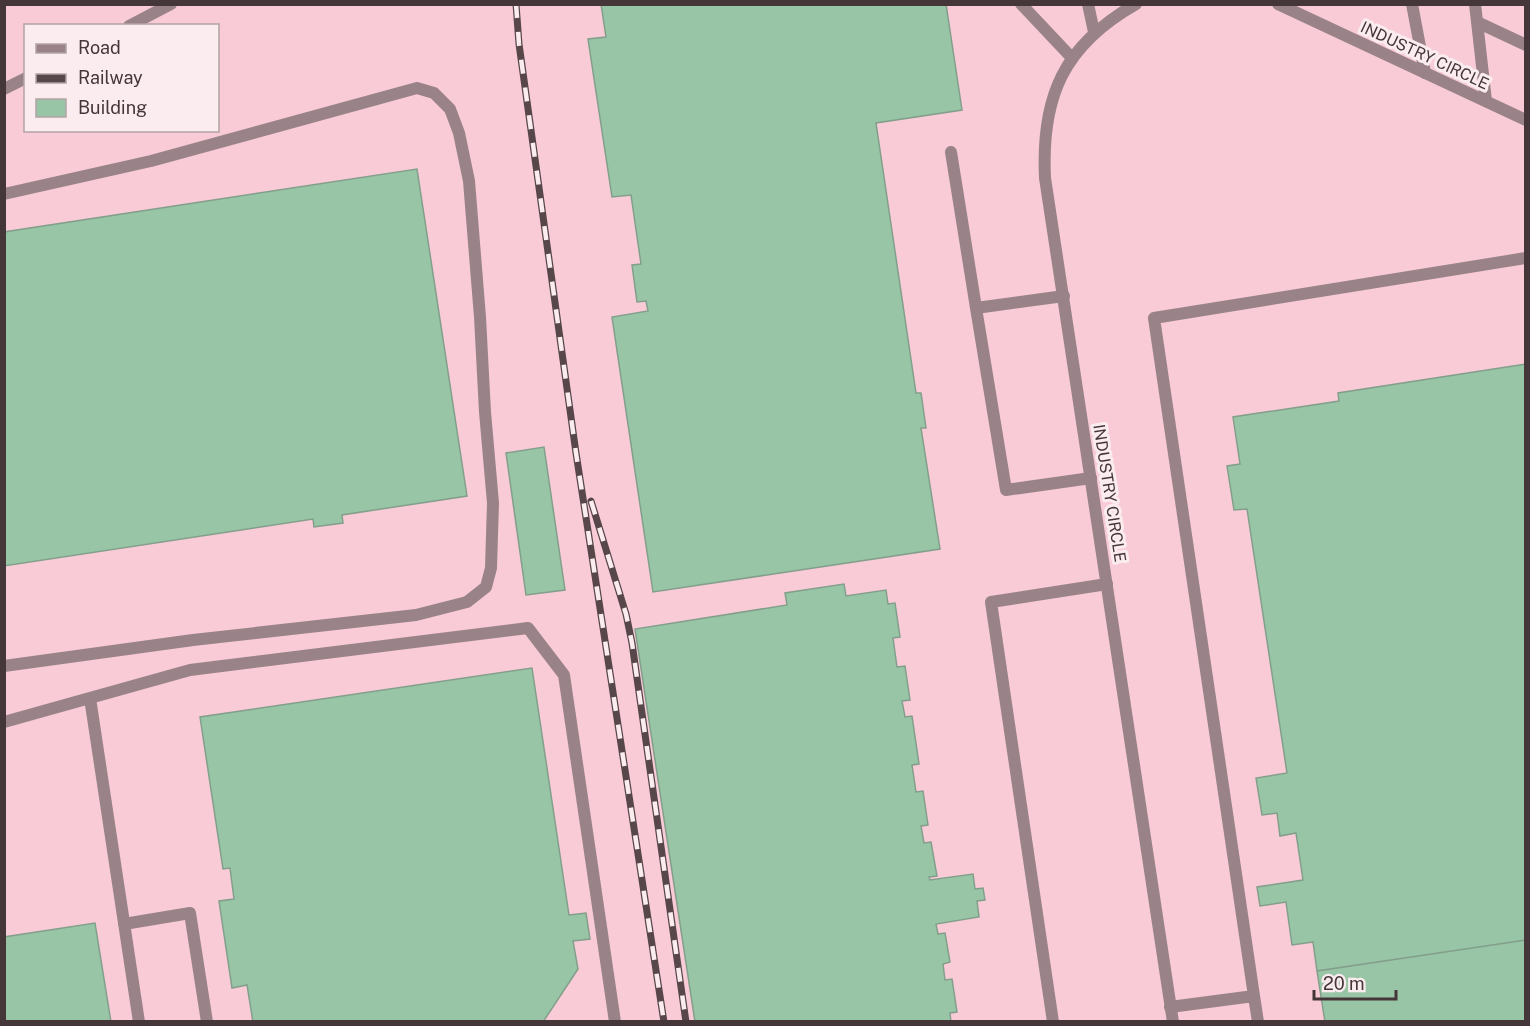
<svg xmlns="http://www.w3.org/2000/svg" width="1530" height="1026" viewBox="0 0 1530 1026" font-family="'Public Sans',sans-serif">
  <rect width="100%" height="100%" fill="#fdd8e2"/>
  <path fill="#f8cbd7" fill-rule="evenodd" d="M 5,5 L 1525,5 L 1525,1021 L 5,1021 ZM 26,26 L 218,26 L 218,130 L 26,130 Z"/>
  <path fill="#98c5a6" stroke="#839f8b" stroke-width="1.5" d="M 601,4 L 946,4 L 962,110 L 876,123 L 916,393 L 921,393 L 926,428 L 921,428 L 940,549 L 653,592 L 612,317 L 648,311 L 646,301 L 637,302 L 632,265 L 641,264 L 631,195 L 612,197 L 588,39 L 606,37 Z
    M 417,169 L 467,496 L 342,515 L 343,523 L 314,527 L 313,519 L 4,566 L 4,232 Z
    M 1526,364 L 1526,940 L 1317,971 L 1313,942 L 1292,945 L 1286,902 L 1260,906 L 1257,887 L 1303,880 L 1296,833 L 1280,836 L 1277,813 L 1262,815 L 1256,778 L 1287,773 L 1247,509 L 1234,510 L 1227,466 L 1240,464 L 1233,417 L 1339,401 L 1338,393 Z
    M 544,447 L 565,590 L 526,595 L 506,453 Z
    M 844,584 L 846,596 L 886,590 L 888,604 L 895,603 L 900,637 L 893,638 L 897,667 L 905,666 L 910,700 L 902,701 L 905,717 L 912,716 L 919,764 L 912,765 L 916,792 L 923,791 L 928,825 L 921,826 L 924,843 L 931,842 L 937,876 L 929,877 L 930,880 L 973,874 L 975,889 L 983,888 L 985,900 L 977,901 L 979,917 L 936,924 L 938,934 L 945,933 L 950,962 L 943,964 L 945,980 L 952,979 L 957,1012 L 950,1013 L 951,1022 L 695,1022 L 635,629 L 787,605 L 785,593 Z
    M 532,668 L 569,915 L 586,913 L 590,939 L 573,941 L 578,969 L 543,1022 L 253,1022 L 247,985 L 232,988 L 219,901 L 234,899 L 230,868 L 223,869 L 200,717 Z
    M 95,923 L 111,1022 L 4,1022 L 4,937 Z
    M 1526,940 L 1526,1022 L 1325,1022 L 1317,971 Z"/>
  <g fill="none" stroke-linecap="round" stroke-linejoin="round">
    <path stroke="#998388" stroke-width="12" d="M 1021,4 L 1072,58
      M 1088,4 L 1094,32
      M 1412,4 L 1425,73
      M 1475,4 L 1486,101
      M 1477,22 L 1526,45
      M 129,26 L 171,4
      M 4,89 L 26,78
      M 951,152 L 976,308 L 1064,296
      M 4,194 L 151,161 L 417,88 L 434,93 L 450,109 L 459,133 L 469,181 L 480,317 L 485,412 L 493,503 L 491,568 L 486,587 L 467,602 L 416,615 L 193,640 L 4,666
      M 976,308 L 1006,490 L 1091,478
      M 90,698 L 139,1022
      M 4,722 L 190,670 L 528,628 L 564,675 L 615,1022
      M 124,924 L 190,913 L 207,1022
      M 1254,996 L 1154,318 L 1526,258
      M 1170,1007 L 1254,996 L 1258,1022
      M 1053,1022 L 991,602 L 1107,584"/>
    <path stroke="#998388" stroke-width="12" d="M 1136,4 C 1064,45 1041,96 1045,178 L 1173,1022
      M 1278,4 L 1526,120"/>
    <g stroke="#57474b" stroke-width="7">
      <path id="rail" d="M 516,4 L 519,44 L 576,453 L 664,1022
        M 591,501 L 626,614 L 632,643 L 686,1022"/>
    </g>
    <use href="#rail" stroke="#fbecf0" stroke-width="4.5" stroke-dasharray="14" stroke-linecap="butt"/>
  </g>
  <g text-anchor="middle" stroke-width="6" stroke-linejoin="round" paint-order="stroke">
    <g font-size="16" fill="#443639" stroke="#fbecf0">
      <text transform="translate(1425 55) rotate(25)" y="6">INDUSTRY CIRCLE</text>
      <text transform="translate(1110 493) rotate(81)" y="6">INDUSTRY CIRCLE</text>
    </g>
  </g>
  <rect width="1530" height="1026" fill="none" stroke="#443639" stroke-width="12"/>
  <rect x="24" y="24" width="195" height="108" fill="#fbecf0" stroke="#b2a3a7" stroke-width="1.5"/>
  <rect x="36" y="44" width="30" height="9" fill="#998388" stroke="#b2a3a7" stroke-width="1.5"/>
  <text x="78" y="54" font-size="18" fill="#443639">Road</text>
  <rect x="36" y="74" width="30" height="9" fill="#57474b" stroke="#b2a3a7" stroke-width="1.5"/>
  <text x="78" y="84" font-size="18" fill="#443639">Railway</text>
  <rect x="36" y="99" width="30" height="18" fill="#98c5a6" stroke="#b2a3a7" stroke-width="1.5"/>
  <text x="78" y="114" font-size="18" fill="#443639">Building</text>
  <path d="M1314 990v9h82v-9" fill="none" stroke="#443639" stroke-width="3"/>
  <text x="1323" y="990" font-size="18" fill="#443639" stroke="#fbecf0" stroke-width="4.5" paint-order="stroke">20 m</text>
</svg>
